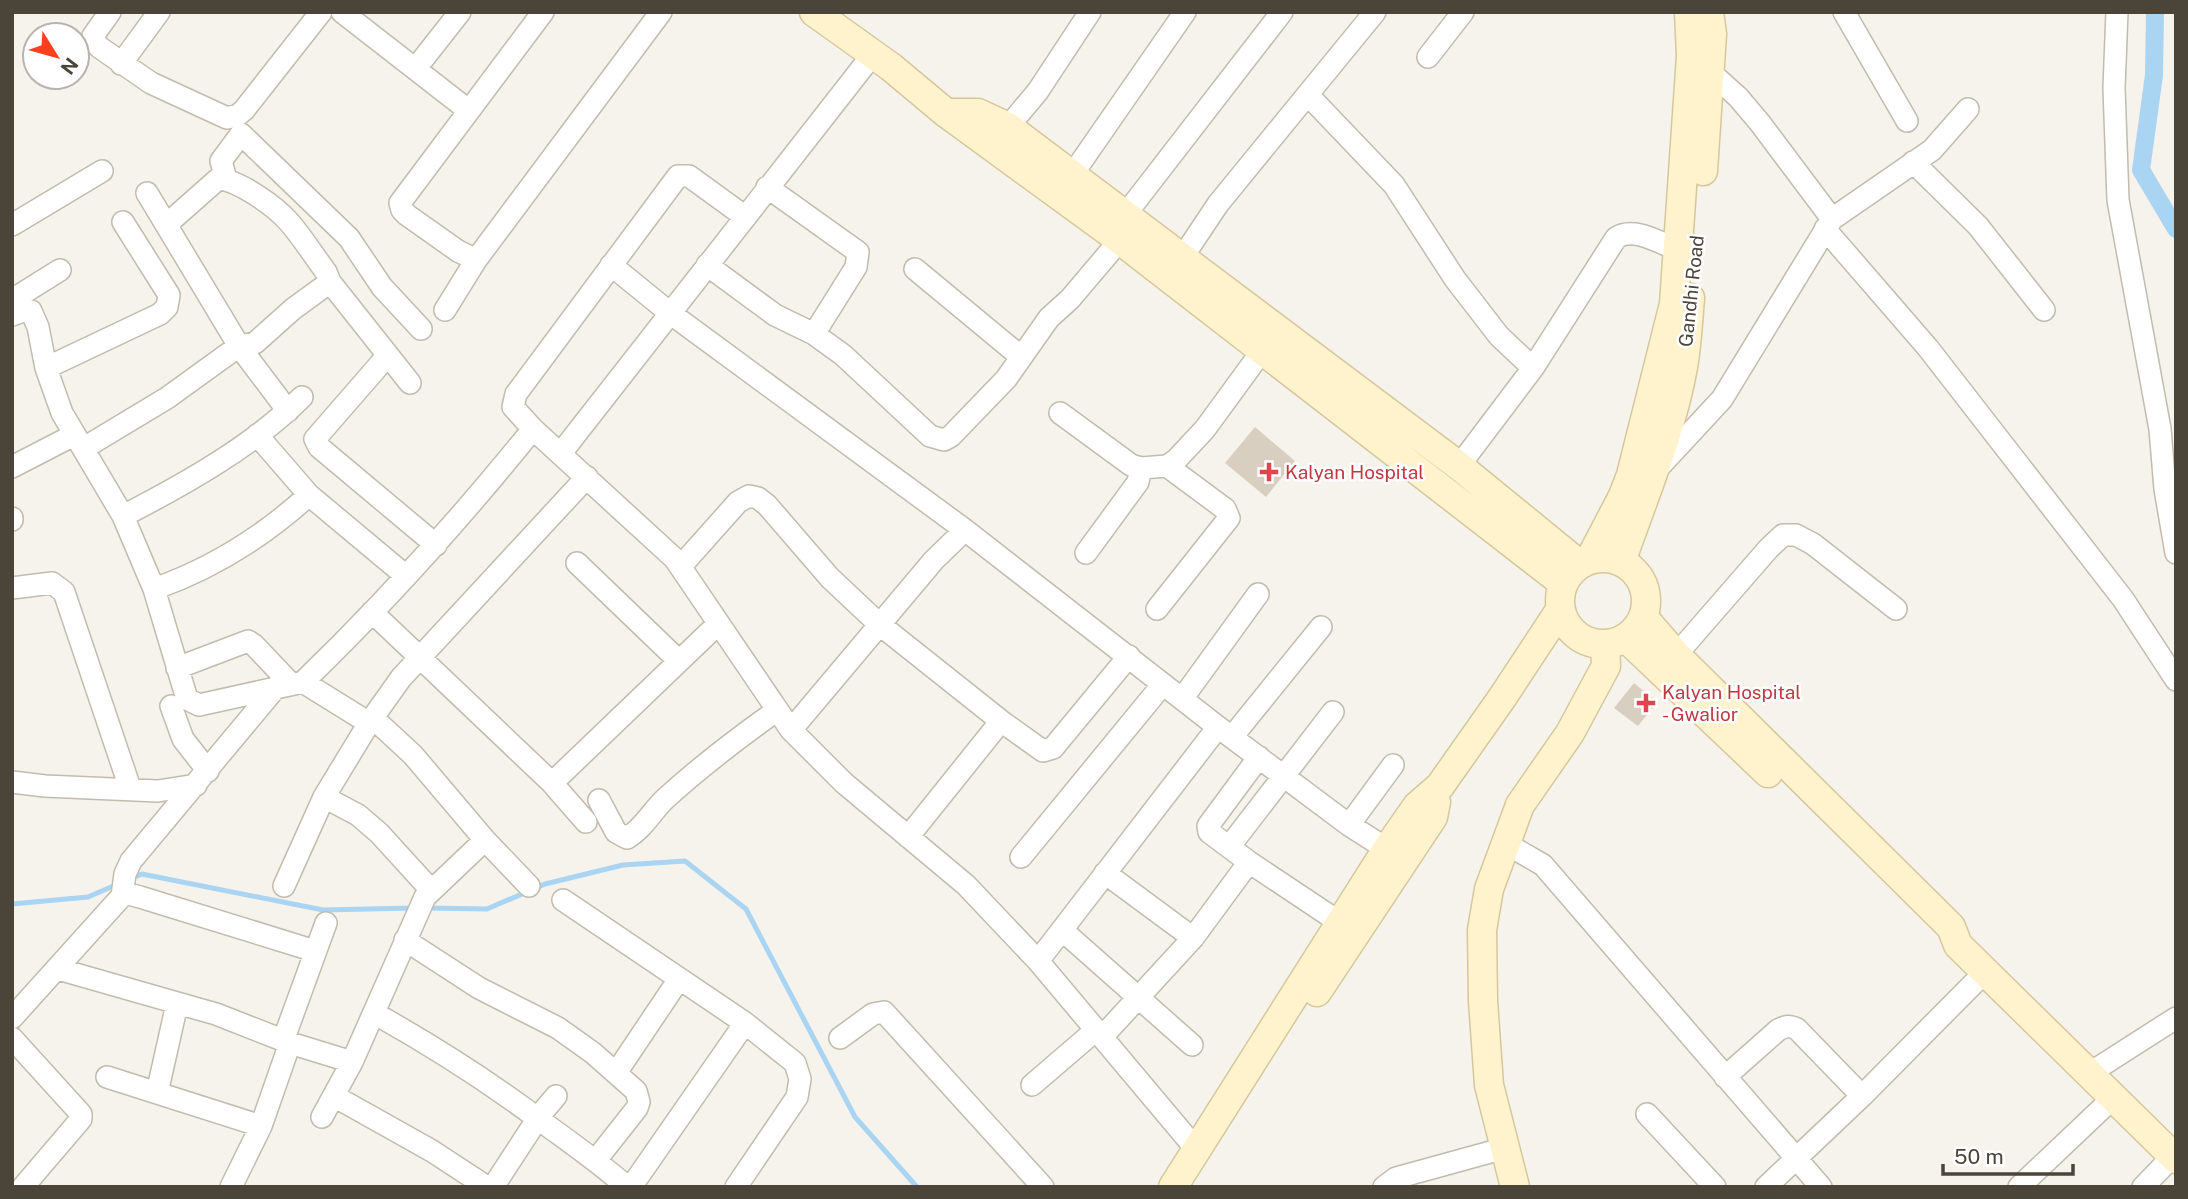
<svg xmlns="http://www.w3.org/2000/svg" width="2188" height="1199" viewBox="0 0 2188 1199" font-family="'Public Sans',sans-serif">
  <rect width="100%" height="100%" fill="#f6f3ec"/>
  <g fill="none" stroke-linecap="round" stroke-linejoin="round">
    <path stroke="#a9d4f2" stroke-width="5" d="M 130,879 L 142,874 L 323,910 L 413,908
      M 12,904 L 88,897 L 118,884
      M 427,908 L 487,909 L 545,884 L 623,865 L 685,861 L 746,909 L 855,1117 L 917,1187"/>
    <path stroke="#a9d4f2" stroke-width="18" d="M 2155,12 L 2154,75 L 2141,170 L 2176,229"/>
  </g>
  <path fill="#d8cfc1" d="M 1255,427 L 1295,461 L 1266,497 L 1225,463 Z
    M 1634,683 L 1657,702 L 1638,726 L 1614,708 Z"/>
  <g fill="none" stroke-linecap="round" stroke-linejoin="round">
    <g stroke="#c2bbae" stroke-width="24">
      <path id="street" d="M 110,12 L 93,36 L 95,42 L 99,47 L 151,83 L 227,118 L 238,115 L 244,110 L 321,12
        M 342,12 L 468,110
        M 1844,12 L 1907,121
        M 2117,12 L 2114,88 L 2118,200 L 2160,429 L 2165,489 L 2176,553
        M 1428,57 L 1463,12
        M 121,64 L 159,12
        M 416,68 L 460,12
        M 1710,72 L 1738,97 L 1760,123 L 1832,219
        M 1308,95 L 1394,185 L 1455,279 L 1499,336 L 1533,368
        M 1008,127 L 1038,91 L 1090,12
        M 1913,162 L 1978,226 L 2044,310
        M 1072,175 L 1185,12
        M 226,179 L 221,161 L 241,134 L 349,238 L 382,287 L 421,329
        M 767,187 L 858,252 L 856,267 L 814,334
        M 147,193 L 239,346 L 255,343 L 293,309 L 330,282
        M 1125,215 L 1282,12
        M 744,216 L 689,176 L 678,176 L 516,394 L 513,407 L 533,429 L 675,559 L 791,730 L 844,783 L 966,885 L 1038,961 L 1196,1149
        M 12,225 L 102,171
        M 166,225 L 218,179 C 239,180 276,207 289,222 C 303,238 314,256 326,272 L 330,282 L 410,383
        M 1825,229 L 1928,348 L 2123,599 L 2176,680
        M 1182,258 L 1218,204 L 1375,12
        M 476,260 L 458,251 L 407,215 L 402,210 L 400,203 L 543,12
        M 611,265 L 670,313 L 965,530
        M 707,265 L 775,315 L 814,334 L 843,355 L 930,436 L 944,440 L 951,436 L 1006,379 L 1049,318 L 1070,299 L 1120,240
        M 915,269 L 1020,356
        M 12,300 L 60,270
        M 445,310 L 476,260 L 661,12
        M 12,315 L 26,310 L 31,311 L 38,327 L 46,368 L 62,413 L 123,516
        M 388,355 L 315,439 L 319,447 L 436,545
        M 46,368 L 160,314 L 167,307 L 169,295 L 123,222
        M 302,397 C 253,446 185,484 123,516 L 154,589 L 187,699 L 199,705 L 303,682 L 369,723
        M 1060,413 L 1131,465 L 1141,468 L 1167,466 L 1176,460 L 1205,429 L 1270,340
        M 257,435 L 309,495 L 406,576
        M 84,448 L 167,398 L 239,346 L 288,411
        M 561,453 L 873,54
        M 1459,466 L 1533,368 L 1616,238 C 1634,226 1660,243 1678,250
        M 12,467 L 74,435
        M 1658,468 L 1722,399 L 1832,219 L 1932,150 L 1968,109
        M 12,518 L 12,520
        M 1086,553 L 1138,482 L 1141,468
        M 577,563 L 679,661
        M 681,566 L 738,502 L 749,496 L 758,498 L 767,505 L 830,578 L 879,624 L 1001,721 L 1043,751 L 1053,748 L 1129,656
        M 12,588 L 52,583 L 64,592 L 130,788
        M 154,589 C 211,569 265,535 309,495
        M 1157,609 L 1229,518 L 1225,509 L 1167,466
        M 372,612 L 552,783 L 586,822
        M 1676,655 L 1769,548 L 1783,535 L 1796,535 L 1813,544 L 1896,609
        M 177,668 L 248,641 L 254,645 L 291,684
        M 303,682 C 385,603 461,518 533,429
        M 1182,699 L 1258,594
        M 171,706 L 183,739 L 208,771
        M 373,718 L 413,755 L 485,840 L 529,886
        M 791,730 L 934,560 L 965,530 L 1218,727 L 1349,825 L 1387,849
        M 1232,737 L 1321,627
        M 1259,757 L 1208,826 L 1209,832 L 1249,862 L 1339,922
        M 12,782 L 45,786 L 158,791 L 196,785
        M 552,783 L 718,624
        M 324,797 L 358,815 L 379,833 L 430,889
        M 599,800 L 616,832 L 627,838 C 643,829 652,811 665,799 C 700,767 738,738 776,711
        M 1349,825 L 1393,765
        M 908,837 L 1001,721
        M 1505,843 L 1543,865 L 1821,1187
        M 1229,847 L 1333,712
        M 1021,857 L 1163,684
        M 1105,873 L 1193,938
        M 284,886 L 324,797 L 369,723 L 401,678 L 587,477
        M 122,896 L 125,874 L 131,861 L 277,686
        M 563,900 L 745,1023
        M 1062,930 L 1192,1045
        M 405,940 L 479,988 L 558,1028 L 593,1053 L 636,1091 L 639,1102 L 637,1108 L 596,1160
        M 1038,961 L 1218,727
        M 58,969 L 216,1014 L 290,1043 L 261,1126 L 231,1187
        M 374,1013 C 431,1045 485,1079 537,1118 C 568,1141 599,1162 627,1187
        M 12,1018 L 122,896 L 129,894 L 140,897 L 315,951
        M 1102,1037 L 1193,938 L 1249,862
        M 12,1038 L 81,1114 L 81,1119 L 23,1187
        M 840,1038 L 873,1014 L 884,1012 L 1043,1187
        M 283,1041 L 326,923
        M 290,1043 L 352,1062
        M 616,1073 L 679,979
        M 2090,1073 L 2176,1018
        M 107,1077 L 261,1126
        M 1725,1077 L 1778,1030 C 1786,1026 1789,1025 1797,1029 L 1862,1096
        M 1032,1085 L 1096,1030
        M 157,1093 L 177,1004
        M 334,1096 L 432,1151 L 487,1187
        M 1647,1114 L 1715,1187
        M 322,1117 L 352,1062 L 425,897 L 485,840
        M 493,1187 L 540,1115 L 556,1096
        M 631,1187 L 745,1023 L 795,1063 L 800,1079 L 797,1097 L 736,1187
        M 1384,1187 L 1396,1178 L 1505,1148
        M 1766,1187 L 1862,1096 L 1985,972
        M 2019,1187 L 2114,1097
        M 2143,1187 L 2173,1156"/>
    </g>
    <g stroke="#d6c79b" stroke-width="31">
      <path id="secondary" d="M 814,12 L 891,67 L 946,113 L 1120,240 L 1563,583
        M 946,113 L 978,113 L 1008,127 L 1459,466 L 1579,564
        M 1703,171 L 1712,34 L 1709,12
        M1560 601a43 43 0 1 1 86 0a43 43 0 1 1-86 0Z
        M 1590,559 L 1623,496 L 1631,475 L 1674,304 L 1691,56 L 1689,12
        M 1621,562 C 1643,498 1671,434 1683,367 C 1687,345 1688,321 1690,298
        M 1643,617 L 1676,655 L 1951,927 L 1958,945 L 2176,1159
        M 1626,638 L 1768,773
        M 1317,992 L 1433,817 L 1436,802
        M 1173,1187 L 1387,849 L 1417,806 L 1440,786 L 1502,698 L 1560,610
        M 1515,1187 L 1489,1085 L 1483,1001 L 1482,930 L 1489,889 L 1520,805 L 1570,733 L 1606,666 L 1605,645"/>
    </g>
    <use href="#street" stroke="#fff" stroke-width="21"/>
    <use href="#secondary" stroke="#fff3cd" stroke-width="28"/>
  </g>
  <g fill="#e0444e" stroke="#fff" stroke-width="2.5">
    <path d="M1265.5 461.5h7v7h7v7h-7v7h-7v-7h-7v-7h7z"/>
    <path d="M1642.5 692.5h7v7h7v7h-7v7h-7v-7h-7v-7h7z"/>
  </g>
  <g text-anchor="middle" stroke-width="5" stroke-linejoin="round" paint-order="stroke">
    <g font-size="19" fill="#4b4439" stroke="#fff">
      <text transform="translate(1691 291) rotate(-84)" y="7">Gandhi Road</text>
    </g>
    <g font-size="19" fill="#be3a42" stroke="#fff" text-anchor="start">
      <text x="1285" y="479">Kalyan Hospital</text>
      <text x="1662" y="699">Kalyan Hospital<tspan x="1662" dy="22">- Gwalior</tspan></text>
    </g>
  </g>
  <rect width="2188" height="1199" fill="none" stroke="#4b4439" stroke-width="28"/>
  <g transform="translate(56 56) rotate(127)"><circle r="33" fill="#ffffff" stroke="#b7b4b0" stroke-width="2"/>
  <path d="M0-5L12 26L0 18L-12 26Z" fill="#fc3f1d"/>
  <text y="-10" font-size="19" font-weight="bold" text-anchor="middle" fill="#4b4439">N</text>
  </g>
  <path d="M1943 1164v10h130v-10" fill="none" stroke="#4b4439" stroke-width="3.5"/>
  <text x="1954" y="1164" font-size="21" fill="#4b4439" stroke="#ffffff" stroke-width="5" paint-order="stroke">50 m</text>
</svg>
